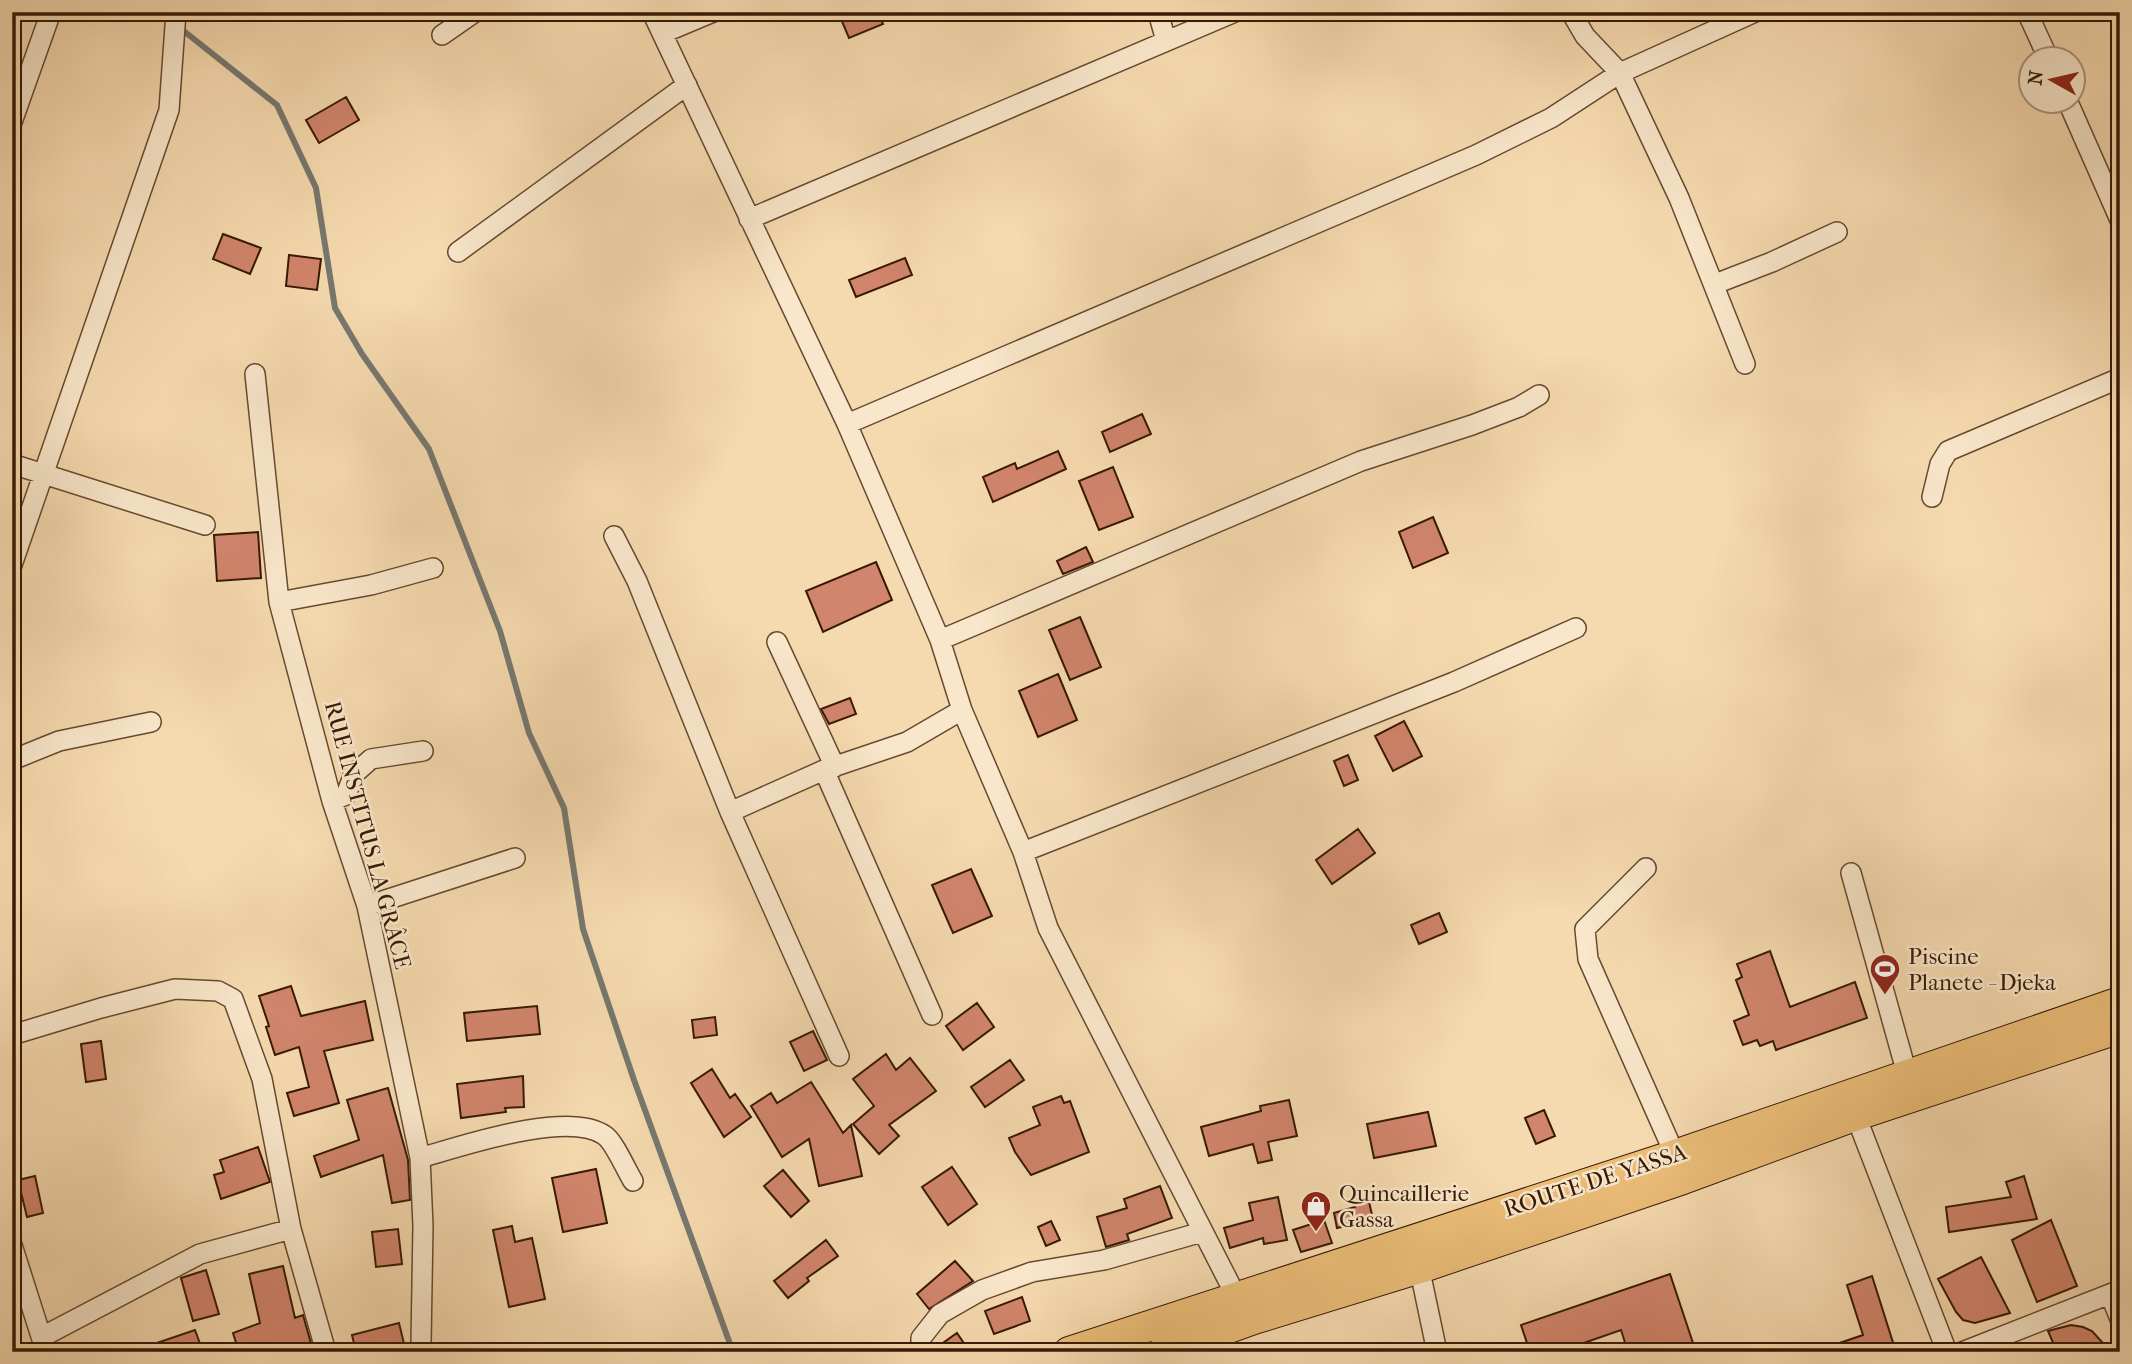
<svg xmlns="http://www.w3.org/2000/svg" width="2132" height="1364" viewBox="0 0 2132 1364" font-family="'IM FELL French Canon',serif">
<rect width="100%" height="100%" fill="#f6daaf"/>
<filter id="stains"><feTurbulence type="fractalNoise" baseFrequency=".00286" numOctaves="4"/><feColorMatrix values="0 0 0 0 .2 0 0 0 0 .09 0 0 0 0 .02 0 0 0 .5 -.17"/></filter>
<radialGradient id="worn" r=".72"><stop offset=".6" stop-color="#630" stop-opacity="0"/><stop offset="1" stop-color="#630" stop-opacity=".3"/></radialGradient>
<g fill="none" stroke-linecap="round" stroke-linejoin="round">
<path stroke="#777870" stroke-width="6" d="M159,12l12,9
M180,28l97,77 39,83 19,120 27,46 67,95 71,182 29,102 35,75 19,121 51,151 99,272"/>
</g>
<path fill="#d1856c" stroke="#371905" stroke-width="2" d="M838,12h40l5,12 -34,14z
M346,97l13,23 -40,23 -13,-23z
M223,234l38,14 -11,26 -37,-15z
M289,255l32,4 -4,31 -31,-4z
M905,258l7,17 -56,22 -7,-17z
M1142,414l9,20 -41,18 -8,-20z
M1058,451l8,18 -73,33 -10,-25 32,-14 2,6z
M1113,467l20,50 -34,13 -20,-49z
M1433,517l15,36 -35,15 -14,-36z
M258,532l3,46 -44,3 -3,-46z
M1086,547l7,15 -30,12 -6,-13z
M876,562l16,38 -69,32 -17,-41z
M1080,617l21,50 -31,13 -21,-50z
M1058,674l19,46 -39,17 -19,-46z
M850,698l6,16 -27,10 -8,-15z
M1404,721l18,35 -29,15 -18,-35z
M1348,755l10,25 -14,6 -10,-25z
M1358,829l17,24 -43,31 -16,-24z
M971,869l21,47 -39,17 -21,-48z
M1439,913l8,19 -28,12 -8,-19z
M1770,951l20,56 65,-25 12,36 -91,32 -3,-9 -13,5 -3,-6 -14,5 -9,-24 15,-6 -13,-35 6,-3 -5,-13z
M291,986l10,30 64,-15 8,39 -49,11 15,52 -45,13 -7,-23 22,-6 -10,-40 -24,8 -9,-28 3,-1 -10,-30z
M977,1003l17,24 -31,23 -17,-24z
M537,1006l3,28 -73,7 -3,-28z
M715,1017l2,18 -23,3 -2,-18z
M813,1031l14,29 -23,11 -14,-29z
M101,1041l5,38 -20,3 -5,-38z
M886,1054l10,16 14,-12 26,33 -47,34 10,11 -20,18 -26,-30 21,-18 -21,-27z
M1010,1060l14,20 -39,27 -14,-20z
M712,1069l18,29 5,-4 16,23 -27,20 -33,-54z
M523,1076l1,31 -19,1 1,4 -45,6 -4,-34z
M811,1082l32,51 8,-8 11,51 -43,10 -10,-47 -27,18 -31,-51 20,-13 6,10z
M388,1088l20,72 2,40 -18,3 -9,-48 -62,22 -7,-21 45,-16 -12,-40z
M1061,1096l3,7 6,-2 19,51 -58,23 -16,-23 -6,-14 31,-13 -7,-18z
M1289,1100l8,36 -29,6 4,18 -14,3 -5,-19 -44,12 -8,-29 60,-16 -1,-5z
M1544,1110l11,26 -19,8 -11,-26z
M1428,1112l8,34 -62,12 -7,-34z
M258,1147l12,35 -49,17 -7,-24 10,-3 -4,-12z
M952,1167l25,37 -29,21 -26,-38z
M596,1169l11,54 -44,9 -11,-54z
M783,1170l26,31 -18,16 -27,-31z
M35,1176l8,37 -16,4 -9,-37z
M2024,1176l13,43 -88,13 -3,-25 65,-10 -5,-15z
M1160,1186l12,32 -45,16 2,6 -23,7 -9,-30 30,-9 -3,-9z
M1278,1197l9,43 -23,4 -1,-6 -33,10 -6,-20 29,-8 -4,-17z
M1368,1197l6,27 -14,3 -1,-4 -22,5 -3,-15 21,-6 -1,-7z
M1324,1220l8,23 -31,9 -8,-22z
M2051,1220l26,66 -40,16 -25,-62z
M1051,1221l9,19 -14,6 -8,-19z
M512,1226l3,16 17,-4 13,61 -36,8 -16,-77z
M398,1229l4,35 -26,3 -4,-35z
M826,1240l12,16 -31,22 2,3 -21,17 -14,-17z
M1981,1257l29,56 -35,10 -12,-3 -7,-8 -18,-33z
M955,1261l18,20 -44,28 -12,-15z
M283,1266l12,52 8,-3 9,32 -14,5h-59l-6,-19 27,-10 -11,-49z
M206,1270l13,44 -26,7 -12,-43z
M1670,1274l26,78h-68l-7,-22 -63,22h-28l-9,-27z
M1872,1276l24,76h-73l-1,-3 41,-14 -16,-50z
M1022,1297l8,24 -36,13 -9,-23z
M399,1323l7,29h-50l-4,-17z
M2071,1325l12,2 9,4 19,21h-54l-9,-21z
M195,1330l8,22h-64v-3z
M957,1333l13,19h-37v-2z"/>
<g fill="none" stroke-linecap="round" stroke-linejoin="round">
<g stroke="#674930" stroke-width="22">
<path id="street" d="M652,12l195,412 93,216 22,70 61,142 25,76 188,368
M1158,12l8,29
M1571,12l14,24 35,37 59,125 66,166
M2027,12l22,48
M663,33l50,-21
M442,35l33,-23
M2068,102l52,118
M12,122l39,-110
M749,219l486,-207
M458,252l229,-167
M1715,284l57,-22 65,-30
M255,374l24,228 53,199 35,105 53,252 3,68 -2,117 2,9
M847,424l629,-269 75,-37 69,-45 135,-61
M12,464l193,61
M1932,497l8,-33 8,-13 172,-73
M614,536l23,45 93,231 109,244
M12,565l157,-455 7,-98
M279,602l92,-17 62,-17
M940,640l421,-179 111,-36 47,-18 20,-12
M777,642l58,125
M12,760l47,-19 92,-19
M824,770l108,245
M332,801l14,-6 8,-21 17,-15 52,-8
M730,812l94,-42 83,-28 55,-32
M1023,852l431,-170 122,-54
M1646,868l-61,61 3,30 87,196
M1851,873l56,201
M367,906l148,-48
M12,1035l89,-27 74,-19 43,2 15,8 29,80 29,150 35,123
M1852,1106l95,246
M420,1158c42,-12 147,-48 184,-23 10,6 22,35 29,46
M12,1245l34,107
M1417,1257l20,95
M2110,1294l10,25
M42,1337l158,-83 91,-25
M921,1352v-14l19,-24 42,-24 50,-18 72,-12 98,-28
M1962,1352l158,-62"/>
</g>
<g stroke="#371905" stroke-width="32">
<path id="primary" d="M1069,1352l606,-197 445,-153
M1162,1352l92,-33 166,-51 263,-89 174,-64 263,-87"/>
</g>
<use href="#street" stroke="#f9e7cb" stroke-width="19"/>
<use href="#primary" stroke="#ebbd78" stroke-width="30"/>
</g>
<defs>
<g id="stadium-pin" transform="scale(1.575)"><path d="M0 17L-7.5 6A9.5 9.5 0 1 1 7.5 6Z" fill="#8f2418" stroke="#f9e7cb"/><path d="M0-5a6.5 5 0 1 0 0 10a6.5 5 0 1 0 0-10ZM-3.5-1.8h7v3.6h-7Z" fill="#fff"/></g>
<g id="shop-pin" transform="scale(1.575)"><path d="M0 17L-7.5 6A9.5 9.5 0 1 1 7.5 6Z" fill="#8f2418" stroke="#f9e7cb"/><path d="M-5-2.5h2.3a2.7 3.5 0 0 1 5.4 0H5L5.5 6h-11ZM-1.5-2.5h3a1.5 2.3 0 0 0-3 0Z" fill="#fff"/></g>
</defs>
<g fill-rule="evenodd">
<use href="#stadium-pin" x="1885" y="969"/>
<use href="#shop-pin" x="1316" y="1206"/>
</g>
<g text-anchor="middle" stroke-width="5" stroke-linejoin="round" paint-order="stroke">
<g font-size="23" fill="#371905" stroke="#f9e7cb">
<text transform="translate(368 835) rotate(75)" y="8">RUE INSTITUS LA GRÂCE</text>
<text transform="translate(1595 1180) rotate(-18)" y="8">ROUTE DE YASSA</text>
</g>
<g font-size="23" fill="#371905" stroke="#f9e7cb" text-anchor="start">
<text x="1908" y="964">Piscine<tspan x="1908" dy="26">Planete - Djeka</tspan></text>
<text x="1339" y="1201">Quincaillerie<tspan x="1339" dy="26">Gassa</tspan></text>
</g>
</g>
<rect width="2132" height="1364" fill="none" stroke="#f6daaf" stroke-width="42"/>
<rect x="14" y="14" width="2104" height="1336" fill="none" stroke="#371905" stroke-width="3.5"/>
<rect x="21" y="21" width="2090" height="1322" fill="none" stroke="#371905" stroke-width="2"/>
<g transform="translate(2052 80) rotate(278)"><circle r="33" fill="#f9e7cb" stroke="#ab957c" stroke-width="2"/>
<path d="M0-5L12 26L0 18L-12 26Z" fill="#8f2418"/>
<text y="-10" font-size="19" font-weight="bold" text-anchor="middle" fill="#371905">N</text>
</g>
<rect width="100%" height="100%" filter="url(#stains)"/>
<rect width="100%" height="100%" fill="url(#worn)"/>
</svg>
